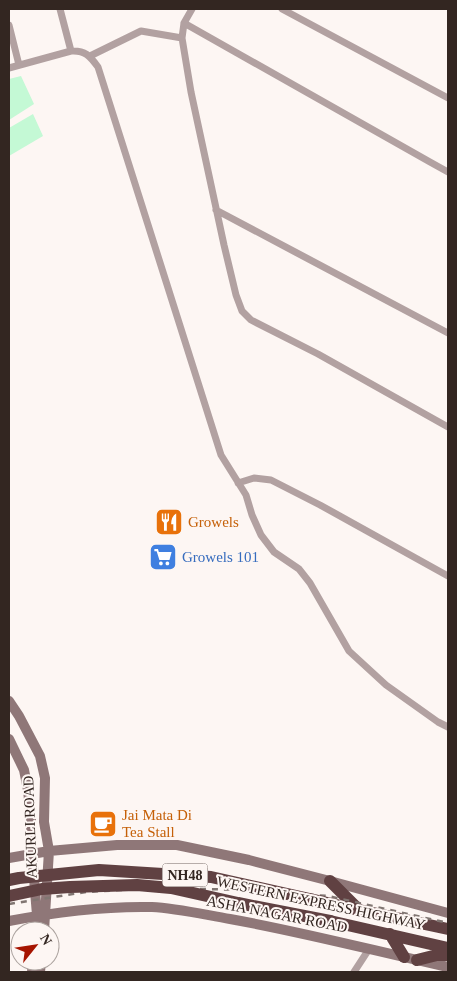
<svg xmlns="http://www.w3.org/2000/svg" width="457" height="981" viewBox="0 0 457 981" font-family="Georgia,serif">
<rect width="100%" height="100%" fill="#fdf6f3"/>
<path fill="#c4f9d5" d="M21,76l13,28 -25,16v-41z
M33,114l10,22 -34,20v-28z"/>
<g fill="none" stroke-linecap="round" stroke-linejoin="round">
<path stroke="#b2a1a1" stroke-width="7" d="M60,9l11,42
M192,9l-8,14 -2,15 9,54 33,153 12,50 6,16 9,9 67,34 130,73
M282,9l166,89
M184,23l246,139 18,10
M9,25l10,40
M90,56l51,-25 41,7
M9,68l62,-17c14,-1 19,5 27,16l123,388 25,40 6,20 9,20 13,17 25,17 11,14 39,68 37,34 52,37 10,5
M216,210l232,123
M238,483l16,-5 17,2 49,25 128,71
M354,972l15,-23"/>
<path stroke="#8f7778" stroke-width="10" d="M9,701l10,15 21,40 5,22 -1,44 5,29 -5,80
M9,739l15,31 4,20 3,30 1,34 5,61 -2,16
M9,858l40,-7 68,-6h60l72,15 81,21 118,32
M9,921c46,-9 95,-15 143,-14 24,1 54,8 78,12 73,13 145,32 218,48
M32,972l1,-11
M40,972l1,-11"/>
<path stroke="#604142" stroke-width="12" d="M330,881l29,29 89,19
M330,921l118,27
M390,934l14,23
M417,960l20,-5h11"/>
<path stroke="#817672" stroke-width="2.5" stroke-dasharray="6 6" stroke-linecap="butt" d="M9,904l77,-12 73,-4 89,2 80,6 120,27"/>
<path stroke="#604142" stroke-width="12" d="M9,880l10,-2 80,-8 112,7 148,33
M9,896l33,-7 28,-2 67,-2 34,3 67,15 92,18"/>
</g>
<defs>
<g id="restaurant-square" transform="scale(1.4375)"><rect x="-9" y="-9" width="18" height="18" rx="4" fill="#e8710a" stroke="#fdf6f3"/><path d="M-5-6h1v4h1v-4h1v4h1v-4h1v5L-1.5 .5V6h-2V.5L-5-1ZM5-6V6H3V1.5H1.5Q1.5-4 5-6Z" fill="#fff"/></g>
<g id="supermarket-square" transform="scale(1.4375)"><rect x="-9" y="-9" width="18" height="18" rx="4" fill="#3f7fe0" stroke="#fdf6f3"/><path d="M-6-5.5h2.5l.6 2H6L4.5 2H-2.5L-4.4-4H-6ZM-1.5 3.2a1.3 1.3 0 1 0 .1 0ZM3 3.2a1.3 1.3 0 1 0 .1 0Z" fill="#fff"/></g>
<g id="cafe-square" transform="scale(1.4375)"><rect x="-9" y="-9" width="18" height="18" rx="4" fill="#e8710a" stroke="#fdf6f3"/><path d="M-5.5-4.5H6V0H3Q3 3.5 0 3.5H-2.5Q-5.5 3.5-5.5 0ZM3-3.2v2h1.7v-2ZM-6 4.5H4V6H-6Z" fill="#fff"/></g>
</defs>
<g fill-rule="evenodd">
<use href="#restaurant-square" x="169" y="522"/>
<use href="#supermarket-square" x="163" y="557"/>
<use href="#cafe-square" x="103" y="824"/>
</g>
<g text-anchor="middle" stroke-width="4" stroke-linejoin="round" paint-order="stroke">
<rect fill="#fdf6f3" stroke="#706460" stroke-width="1" x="162.5" y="863.5" width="45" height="23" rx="4"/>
<g font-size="14" font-weight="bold" fill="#332621">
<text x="185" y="880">NH48</text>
</g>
<g font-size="15" fill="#c56008" stroke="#fdf6f3" text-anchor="start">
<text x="188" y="527">Growels</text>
<text x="122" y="820">Jai Mata Di<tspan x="122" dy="17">Tea Stall</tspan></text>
</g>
<g font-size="15" fill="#366cbe" stroke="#fdf6f3" text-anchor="start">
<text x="182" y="562">Growels 101</text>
</g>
<g font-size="15" fill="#332621" stroke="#fdf6f3">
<text transform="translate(30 827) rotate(-92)" y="5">AKURLI ROAD</text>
<text transform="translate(321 903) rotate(12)" y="5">WESTERN EXPRESS HIGHWAY</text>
<text transform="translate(277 914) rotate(11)" y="5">ASHA NAGAR ROAD</text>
</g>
</g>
<rect width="457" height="981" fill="none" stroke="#332621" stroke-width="20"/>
<g transform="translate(35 946) rotate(60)"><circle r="24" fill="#fdf6f3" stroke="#aca39f"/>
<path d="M0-4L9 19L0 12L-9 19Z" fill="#a61400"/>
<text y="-8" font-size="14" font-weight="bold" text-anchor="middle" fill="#332621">N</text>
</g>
</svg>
